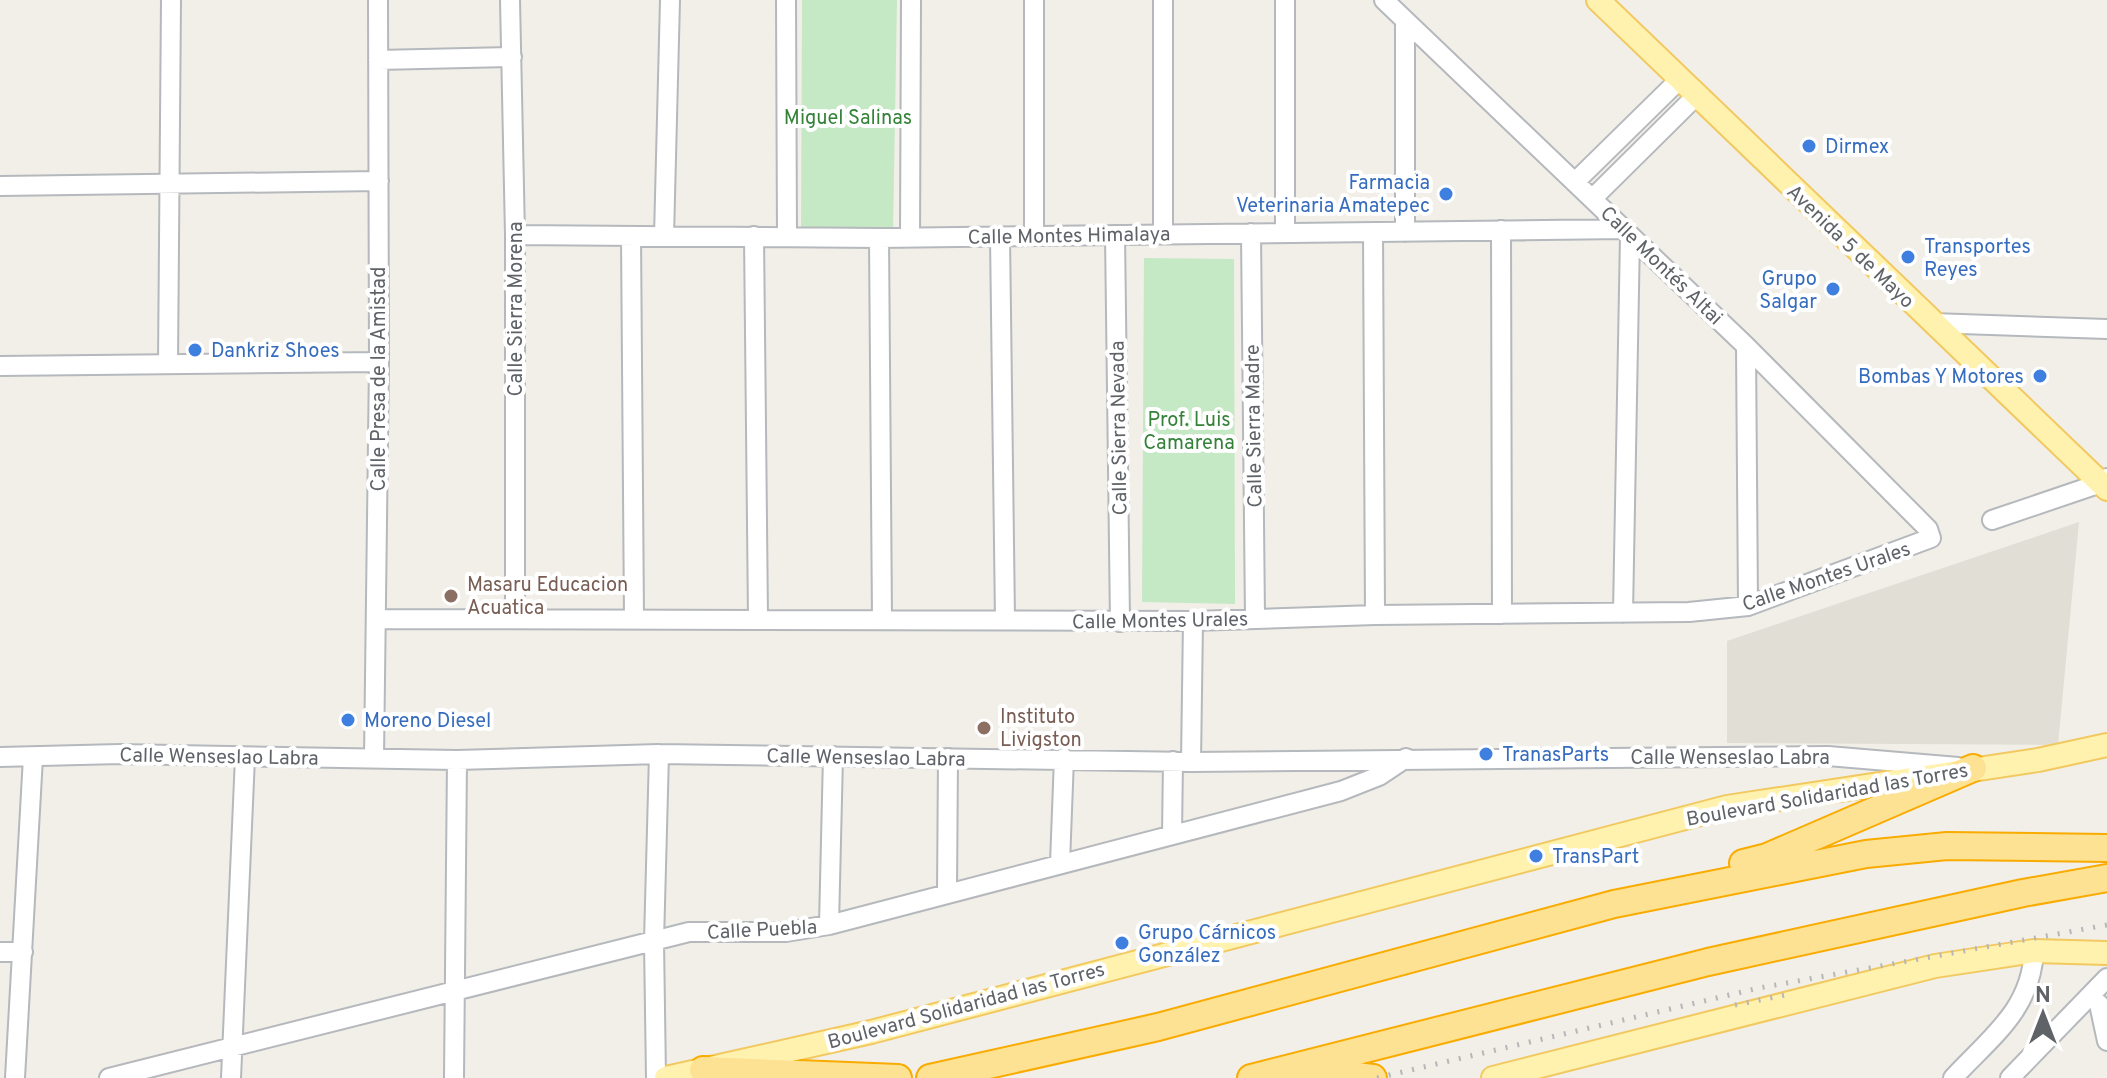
<svg xmlns="http://www.w3.org/2000/svg" width="2107" height="1078" viewBox="0 0 2107 1078" font-family="Overpass,sans-serif">
<rect width="100%" height="100%" fill="#f1efe8"/>
<path fill="#e1ded6" d="M2079,522l-21,223 -331,-2v-102z"/>
<path fill="#c5e8c5" d="M802,0h95l-4,233h-92z
M1144,258l90,1 1,345 -93,-2z"/>
<g fill="none" stroke-linecap="round" stroke-linejoin="round">
<g stroke="#b5b8bc" stroke-width="22">
<path id="minor" d="M510,0l5,235v382
M786,0l1,236
M1285,0v233
M378,60l134,-3
M1576,181l103,-101
M0,186l379,-5
M1593,198l103,-102
M1501,230l1,384
M1373,232l2,383
M1405,232v-210
M1163,233v-233
M1251,233l4,385
M515,235l364,3 744,-9
M1115,235l5,387
M631,236l3,382
M664,236l6,-236
M754,236l4,382
M1000,236l5,384
M1034,236v-236
M910,237l1,-237
M879,238l3,382
M1932,323l175,6
M1746,346l2,260
M168,364l3,-364
M0,366l379,-4
M1992,520l109,-37 6,-5
M1623,613l7,-377
M376,619l817,2 182,-6 314,-3 59,-6 183,-68 -3,-9 -182,-183 -362,-346
M0,757l120,-3 337,6 202,-6 532,8 637,-6 130,11
M374,758l5,-396 -1,-362
M1191,762l2,-141
M1172,835l1,-74
M1060,863l4,-105
M947,892l1,-134
M829,925l4,-169
M0,952h23
M2099,1004l8,37
M15,1078l18,-321
M109,1078l580,-146h97l43,-7 512,-134 38,-15 27,-18
M231,1078l14,-321
M454,1078l3,-318
M656,1078l-2,-137 5,-187
M1953,1078c38,-41 78,-68 81,-127
M2010,1078l97,-100"/>
</g>
<g stroke="#f2c960" stroke-width="26">
<path id="major" d="M1598,0l509,489
M666,1078l205,-46 856,-225 311,-47 69,-15
M1493,1078l442,-112 99,-15 73,2"/>
</g>
<g stroke="#f9ab00" stroke-width="30">
<path id="highway" d="M1743,863l24,-6 206,-89
M703,1070l195,8
M1304,1070l69,8
M930,1078l228,-51 456,-123 252,-50 81,-8 160,2
M1251,1078l457,-116 315,-69 84,-15"/>
</g>
<use href="#minor" stroke="#fff" stroke-width="18"/>
<use href="#major" stroke="#fff2af" stroke-width="22"/>
<use href="#highway" stroke="#fde293" stroke-width="26"/>
<path stroke="#b6b7b8" stroke-width="5" stroke-dasharray="2 10" stroke-linecap="butt" d="M1735,1005l55,-11
M1377,1078l382,-90 348,-63"/>
</g>
<g fill="#3f7fe0" stroke="#fff" stroke-width="3">
<circle cx="1809" cy="146" r="8"/>
<circle cx="1446" cy="194" r="8"/>
<circle cx="1908" cy="257" r="8"/>
<circle cx="1833" cy="289" r="8"/>
<circle cx="195" cy="350" r="8"/>
<circle cx="2040" cy="376" r="8"/>
<circle cx="348" cy="720" r="8"/>
<circle cx="1486" cy="754" r="8"/>
<circle cx="1536" cy="856" r="8"/>
<circle cx="1122" cy="943" r="8"/>
</g>
<g fill="#8d6e63" stroke="#fff" stroke-width="3">
<circle cx="451" cy="596" r="8"/>
<circle cx="984" cy="728" r="8"/>
</g>
<g text-anchor="middle" stroke-width="8" stroke-linejoin="round" paint-order="stroke">
<g font-size="20" fill="#348238" stroke="#fff">
<text x="848" y="124">Miguel Salinas</text>
<text x="1189" y="426">Prof. Luis<tspan x="1189" dy="23">Camarena</tspan></text>
</g>
<g font-size="20" fill="#366cbe" stroke="#fff" text-anchor="start">
<text x="1825" y="153">Dirmex</text>
<text x="1430" y="189" text-anchor="end">Farmacia<tspan x="1430" dy="23">Veterinaria Amatepec</tspan></text>
<text x="1924" y="253">Transportes<tspan x="1924" dy="23">Reyes</tspan></text>
<text x="1817" y="285" text-anchor="end">Grupo<tspan x="1817" dy="23">Salgar</tspan></text>
<text x="211" y="357">Dankriz Shoes</text>
<text x="2024" y="383" text-anchor="end">Bombas Y Motores</text>
<text x="364" y="727">Moreno Diesel</text>
<text x="1502" y="761">TranasParts</text>
<text x="1552" y="863">TransPart</text>
<text x="1138" y="939">Grupo Cárnicos<tspan x="1138" dy="23">González</tspan></text>
</g>
<g font-size="20" fill="#5f6368" stroke="#fff">
<text transform="translate(1069 235) rotate(-1)" y="7">Calle Montes Himalaya</text>
<text transform="translate(1851 246) rotate(44)" y="7">Avenida 5 de Mayo</text>
<text transform="translate(1662 265) rotate(44)" y="7">Calle Montés Altai</text>
<text transform="translate(515 309) rotate(-90)" y="7">Calle Sierra Morena</text>
<text transform="translate(378 379) rotate(-90)" y="7">Calle Presa de la Amistad</text>
<text transform="translate(1253 426) rotate(-91)" y="7">Calle Sierra Madre</text>
<text transform="translate(1118 428) rotate(-91)" y="7">Calle Sierra Nevada</text>
<text transform="translate(1826 576) rotate(-19)" y="7">Calle Montes Urales</text>
<text transform="translate(1160 620) rotate(-1)" y="7">Calle Montes Urales</text>
<text transform="translate(219 756) rotate(1)" y="7">Calle Wenseslao Labra</text>
<text transform="translate(866 757) rotate(1)" y="7">Calle Wenseslao Labra</text>
<text x="1730" y="764">Calle Wenseslao Labra</text>
<text transform="translate(1827 794) rotate(-10)" y="7">Boulevard Solidaridad las Torres</text>
<text transform="translate(762 929) rotate(-3)" y="7">Calle Puebla</text>
<text transform="translate(966 1005) rotate(-15)" y="7">Boulevard Solidaridad las Torres</text>
</g>
<g font-size="20" fill="#785e54" stroke="#fff" text-anchor="start">
<text x="467" y="591">Masaru Educacion<tspan x="467" dy="23">Acuatica</tspan></text>
<text x="1000" y="723">Instituto<tspan x="1000" dy="23">Livigston</tspan></text>
</g>
</g>
<g transform="translate(2043 1014)" stroke="#ffffff" stroke-width="6" paint-order="stroke">
<path d="M0-6L14 30L0 20L-14 30Z" fill="#5f6368"/>
<text y="-12" font-size="22" font-weight="bold" text-anchor="middle" fill="#5f6368">N</text>
</g>
</svg>
